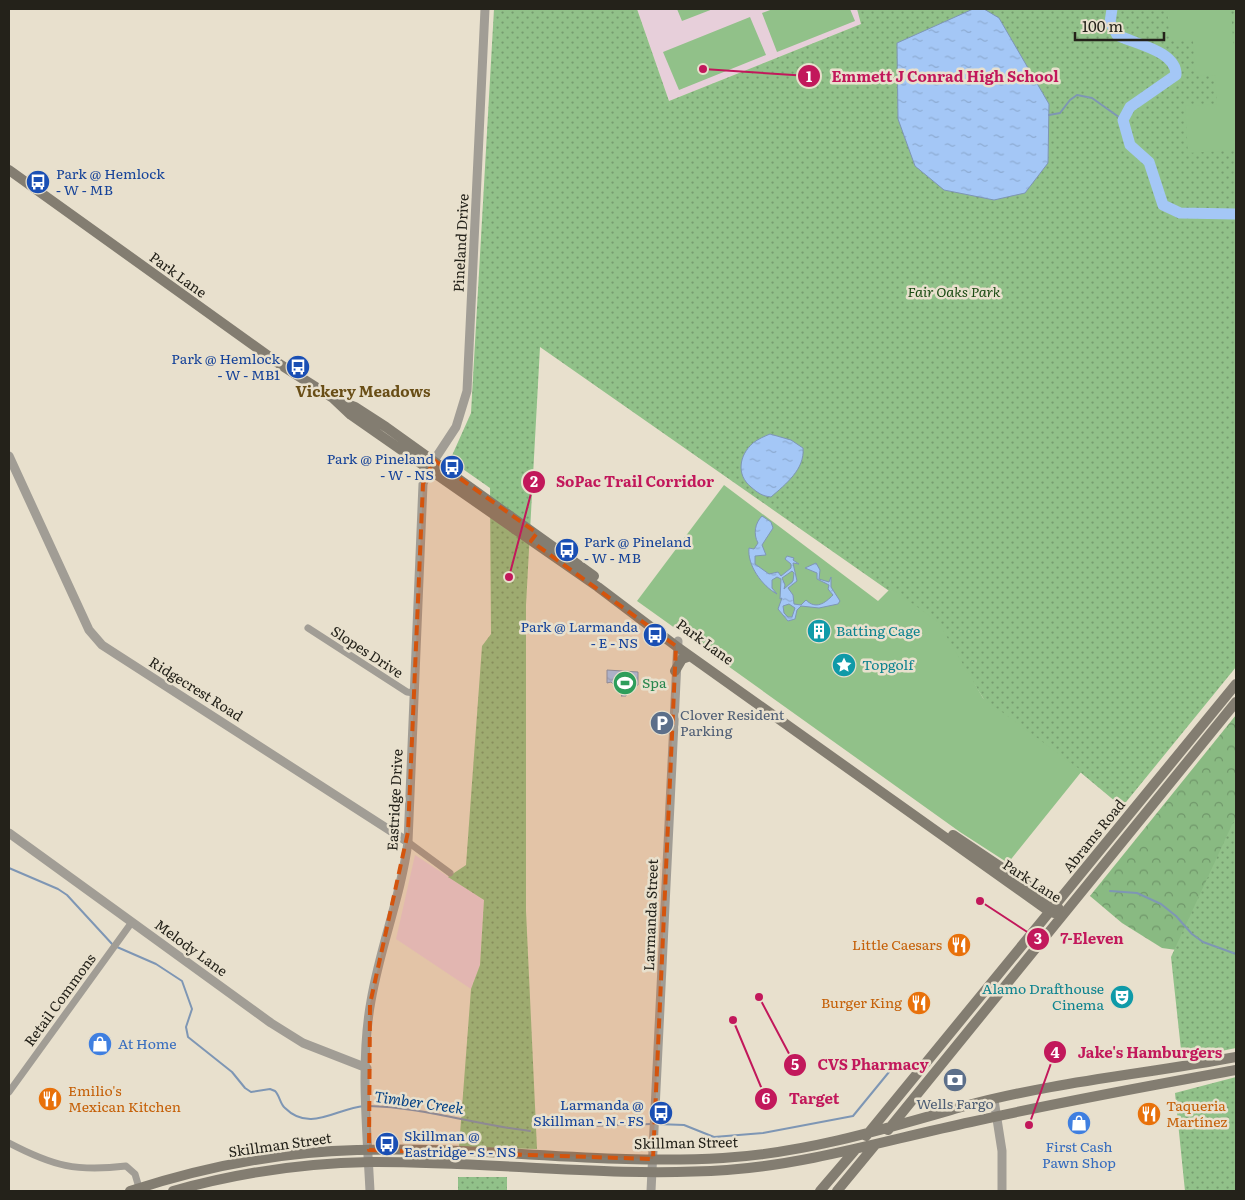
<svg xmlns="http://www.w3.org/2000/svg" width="1245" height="1200" viewBox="0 0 1245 1200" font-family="Literata,serif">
<defs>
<pattern id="forest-crowns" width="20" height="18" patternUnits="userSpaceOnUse" patternTransform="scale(1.25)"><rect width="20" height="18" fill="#89ba82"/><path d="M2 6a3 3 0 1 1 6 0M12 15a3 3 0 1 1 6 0" fill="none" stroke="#70976a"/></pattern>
<pattern id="park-dots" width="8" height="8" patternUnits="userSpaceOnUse" patternTransform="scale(1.25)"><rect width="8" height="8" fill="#91c189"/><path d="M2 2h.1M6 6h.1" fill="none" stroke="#769c6f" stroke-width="1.8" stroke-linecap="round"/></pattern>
<pattern id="water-ripples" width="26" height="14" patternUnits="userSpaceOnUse" patternTransform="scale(1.25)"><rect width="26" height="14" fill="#a4c7f6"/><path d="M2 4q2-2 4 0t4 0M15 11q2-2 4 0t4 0" fill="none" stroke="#8dabd2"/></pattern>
</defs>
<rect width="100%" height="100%" fill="#e8e0cd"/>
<path fill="#e7cfda" d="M637,9h220l4,15 -192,77z
M415,855l69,45 -4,65 -9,24 -75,-50z"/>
<path fill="url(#forest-crowns)" d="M1236,715v168l-52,68 -22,-3 -40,-25 -32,-27z"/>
<path fill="url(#park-dots)" d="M494,9h143l32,92 192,-77 -4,-15h379v658l-114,140 -42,-35 -93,-68 -52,-81 -395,-276 -14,258v306l11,238 -78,-2 12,-158 9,-24 4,-65 -36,-23 18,-12 16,-219 9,-12 -1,-146 -40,-28 21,-47z
M1236,816v232l-54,11 -11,-102z
M1236,1077v114h-51l-10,-98z
M458,1177h49v14h-49z"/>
<path fill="#91c189" d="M677,9h36l-31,12z
M773,9h77l5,12 -78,31 -15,-39z
M1167,9h64l3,43h2v98l-48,3 -3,-47 32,-2 -2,-29 -20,1 -2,-36 -23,1z
M750,17l16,38 -87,35 -16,-38z
M724,485l154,116 13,-13 47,34 45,76 99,73 -74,92 -48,-31 -323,-231z"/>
<path fill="url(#water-ripples)" stroke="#7e96b4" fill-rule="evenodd" d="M973,9h11l15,9 50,86 -1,59 -23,30 -31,7 -50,-10 -29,-24 -17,-47 -1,-76z
M770,434l21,6 12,8c2,21 -17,36 -32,49 -9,-1 -13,-4 -20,-10 -15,-12 -12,-32 2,-44 5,-4 12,-7 17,-9z
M762,516l9,6 2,6 -11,17 4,10 -11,1v8l14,10 9,-2 3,4 10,-8v-4l-6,-5 2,-3 7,2 -1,2 6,4 -6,-1 4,18 -9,7 5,7 1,9 7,1 5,-5c10,10 19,3 27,-5l-5,-6 1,-4 -12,-6v-6l-12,-5 11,-5 4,7 -1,9 10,3 2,-5v10l9,14 -2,3 -19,4 -18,-2 -4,4 -2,9 -7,2 -10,-12 4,-11 -2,1 1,-20 -4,-2 -5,3v8l5,6c-15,-8 -30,-29 -28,-46l5,1 4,-6c-5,-9 -3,-20 4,-27zM792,571l2,2 -1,8 -9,8 1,-4 -3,-7zM789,604l6,4 -3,9h-4l-4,-4 -1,-7z
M607,670l31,2v13l-11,3 -1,8h-5l4,-3v-7l-11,-1 -3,-3 -4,1z"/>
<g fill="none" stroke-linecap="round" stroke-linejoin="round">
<path stroke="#7e96b4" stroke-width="2" d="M1049,115l11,-2 10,-13 7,-5 15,3 31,22
M9,868l49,21 9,6 46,50
M1110,891l27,2 24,11 15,12 16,18 11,8 33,12
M117,947l39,17 26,17 10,28 -6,18 2,10 44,35 13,16 6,4 19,-3 5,2c5,5 5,13 10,17 25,25 52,0 79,-2
M368,1106c55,1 108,19 162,25
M560,1124l11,-2 16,4 65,-2
M657,1124l27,1 30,12 49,-4 90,-17 36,-44"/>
<path stroke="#a4c7f6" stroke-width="11" d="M1112,9l-2,13 7,13c18,9 60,16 59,40l-46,32 -7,13 7,25 19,17 14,43 17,8 56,1"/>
<path stroke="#a19d95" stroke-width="7" d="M308,628l99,64 7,1
M408,842l42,31
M9,1092l123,-170
M9,1143c44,23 67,29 117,23l9,8 5,17"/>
<path stroke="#a19d95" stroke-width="9" d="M9,456l80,174 13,15 17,11 289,186
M9,833l262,190 32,20 64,25
M994,1100l8,51v40
M370,1191c-3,-60 -10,-130 1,-190 9,-54 30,-105 37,-159l15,-358 6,-16 27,-41 11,-36 18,-382
M651,1191l27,-550"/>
<path stroke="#837d71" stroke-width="10" d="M9,170l272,195 52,33 18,17 247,172 78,59 346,246 28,20 12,3
M341,402l14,5 31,20 208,149
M675,671l7,-12 8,-3
M953,835l103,69 6,11
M888,1130l348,-428
M866,1136l370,-452
M130,1191c73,-24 150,-39 227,-41 122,-4 244,15 366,8 83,-5 162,-29 242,-52 88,-24 181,-32 271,-49
M173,1191c64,-18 131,-28 197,-29 119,-1 238,16 357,8 83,-6 163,-31 244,-48 88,-20 177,-36 265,-52
M820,1191l36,-42
M837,1191l38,-46"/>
</g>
<path fill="#d4540d" fill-opacity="0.2" stroke="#d4540d" stroke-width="4" stroke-dasharray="10 6" stroke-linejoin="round" d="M434,460l103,73 -6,8 145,105 -23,513 -284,-9 1,-146 38,-172 15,-348z"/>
<defs>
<g id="bus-disc" transform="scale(1.25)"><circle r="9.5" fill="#1a4fb4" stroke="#e8e0cd"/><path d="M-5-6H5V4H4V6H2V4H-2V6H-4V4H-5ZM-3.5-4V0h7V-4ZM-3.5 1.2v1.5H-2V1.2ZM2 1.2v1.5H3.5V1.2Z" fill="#fff"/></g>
<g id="building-disc" transform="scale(1.25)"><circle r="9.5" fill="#0f9aa8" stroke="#e8e0cd"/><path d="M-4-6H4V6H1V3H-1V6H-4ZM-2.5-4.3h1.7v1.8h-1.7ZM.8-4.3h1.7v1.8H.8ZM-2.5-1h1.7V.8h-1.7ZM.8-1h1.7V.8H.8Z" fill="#fff"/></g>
<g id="sight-disc" transform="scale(1.25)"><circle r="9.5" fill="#0f9aa8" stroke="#e8e0cd"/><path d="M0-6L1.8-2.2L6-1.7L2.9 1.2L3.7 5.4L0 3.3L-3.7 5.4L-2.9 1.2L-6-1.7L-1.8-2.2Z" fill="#fff"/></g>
<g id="stadium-disc" transform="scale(1.25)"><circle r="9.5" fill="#2e9e5b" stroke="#e8e0cd"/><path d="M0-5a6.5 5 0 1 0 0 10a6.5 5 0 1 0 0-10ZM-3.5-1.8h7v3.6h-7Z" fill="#fff"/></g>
<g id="parking-disc" transform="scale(1.25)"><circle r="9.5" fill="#5c6f8a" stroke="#e8e0cd"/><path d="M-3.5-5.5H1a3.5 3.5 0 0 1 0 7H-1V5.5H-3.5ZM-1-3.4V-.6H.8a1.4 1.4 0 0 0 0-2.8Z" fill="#fff"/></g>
<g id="restaurant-disc" transform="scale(1.25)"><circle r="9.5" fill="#e8710a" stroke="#e8e0cd"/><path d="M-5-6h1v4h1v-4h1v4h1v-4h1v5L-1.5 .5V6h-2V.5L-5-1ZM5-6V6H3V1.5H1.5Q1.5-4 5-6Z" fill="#fff"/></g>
<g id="theatre-disc" transform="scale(1.25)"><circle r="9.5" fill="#0f9aa8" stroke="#e8e0cd"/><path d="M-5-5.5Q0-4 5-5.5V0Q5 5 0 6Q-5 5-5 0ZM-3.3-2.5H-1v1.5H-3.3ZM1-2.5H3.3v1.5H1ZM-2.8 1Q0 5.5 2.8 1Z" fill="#fff"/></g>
<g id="shop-disc" transform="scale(1.25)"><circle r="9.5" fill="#3f7fe0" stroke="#e8e0cd"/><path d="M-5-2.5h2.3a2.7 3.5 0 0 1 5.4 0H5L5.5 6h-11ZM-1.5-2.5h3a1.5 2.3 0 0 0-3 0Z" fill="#fff"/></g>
<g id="bank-disc" transform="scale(1.25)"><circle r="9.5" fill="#5c6f8a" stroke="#e8e0cd"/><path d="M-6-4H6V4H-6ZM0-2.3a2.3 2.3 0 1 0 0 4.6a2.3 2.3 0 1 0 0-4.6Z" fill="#fff"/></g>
</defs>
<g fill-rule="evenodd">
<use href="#bus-disc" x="38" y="182"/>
<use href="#bus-disc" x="298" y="367"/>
<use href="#bus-disc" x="452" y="467"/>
<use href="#bus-disc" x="567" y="550"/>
<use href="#building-disc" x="819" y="631"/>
<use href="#bus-disc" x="655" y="635"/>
<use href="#sight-disc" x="844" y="665"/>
<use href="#stadium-disc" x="625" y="683"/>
<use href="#parking-disc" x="662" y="723"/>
<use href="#restaurant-disc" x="959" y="945"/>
<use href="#theatre-disc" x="1122" y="997"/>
<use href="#restaurant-disc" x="919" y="1003"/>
<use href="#shop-disc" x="100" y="1044"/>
<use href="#bank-disc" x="955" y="1080"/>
<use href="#restaurant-disc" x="50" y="1099"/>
<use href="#bus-disc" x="661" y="1113"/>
<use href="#restaurant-disc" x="1149" y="1114"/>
<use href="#shop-disc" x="1079" y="1123"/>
<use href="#bus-disc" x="387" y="1144"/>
</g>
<g text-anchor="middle" stroke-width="5" stroke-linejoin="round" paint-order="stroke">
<g font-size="14" fill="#164399" stroke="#e8e0cd" text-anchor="end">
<text x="56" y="179" text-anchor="start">Park @ Hemlock<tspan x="56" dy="16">- W - MB</tspan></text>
<text x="280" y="364">Park @ Hemlock<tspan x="280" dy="16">- W - MB1</tspan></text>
<text x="434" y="464">Park @ Pineland<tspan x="434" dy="16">- W - NS</tspan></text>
<text x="584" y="547" text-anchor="start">Park @ Pineland<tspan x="584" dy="16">- W - MB</tspan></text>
<text x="638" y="632">Park @ Larmanda<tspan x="638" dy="16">- E - NS</tspan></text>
<text x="644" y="1110">Larmanda @<tspan x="644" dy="16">Skillman - N - FS</tspan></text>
<text x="404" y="1141" text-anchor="start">Skillman @<tspan x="404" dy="16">Eastridge - S - NS</tspan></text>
</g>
<g font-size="14" fill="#24221a" stroke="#e8e0cd">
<text transform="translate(461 243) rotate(-87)" y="5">Pineland Drive</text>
<text transform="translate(178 275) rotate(36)" y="5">Park Lane</text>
<text transform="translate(705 642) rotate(36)" y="5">Park Lane</text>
<text transform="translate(367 652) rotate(33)" y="5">Slopes Drive</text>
<text transform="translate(196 689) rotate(32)" y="5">Ridgecrest Road</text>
<text transform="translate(395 800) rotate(-87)" y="5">Eastridge Drive</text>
<text transform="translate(1094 836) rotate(-51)" y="5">Abrams Road</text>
<text transform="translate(1032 881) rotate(33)" y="5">Park Lane</text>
<text transform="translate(651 915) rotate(-88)" y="5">Larmanda Street</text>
<text transform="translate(191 948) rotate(36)" y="5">Melody Lane</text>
<text transform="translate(60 1000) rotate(-54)" y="5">Retail Commons</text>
<text transform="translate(686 1143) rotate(-1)" y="5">Skillman Street</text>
<text transform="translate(280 1145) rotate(-8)" y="5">Skillman Street</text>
</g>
<g font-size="14" font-style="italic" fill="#194a12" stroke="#e8e0cd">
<text x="954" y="297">Fair Oaks Park</text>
</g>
<g font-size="14" fill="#0d838f" stroke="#e8e0cd" text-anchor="start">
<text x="836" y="636">Batting Cage</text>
<text x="862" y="670">Topgolf</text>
<text x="1104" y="994" text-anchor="end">Alamo Drafthouse<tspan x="1104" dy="16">Cinema</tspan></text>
</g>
<g font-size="14" fill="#27864d" stroke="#e8e0cd" text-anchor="start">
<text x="642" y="688">Spa</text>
</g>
<g font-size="14" fill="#4e5e75" stroke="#e8e0cd" text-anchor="start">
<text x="680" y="720">Clover Resident<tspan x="680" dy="16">Parking</tspan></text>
<text x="955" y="1109" text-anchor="middle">Wells Fargo</text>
</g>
<g font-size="14" fill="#c56008" stroke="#e8e0cd" text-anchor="end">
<text x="942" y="950">Little Caesars</text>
<text x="902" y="1008">Burger King</text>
<text x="68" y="1096" text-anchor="start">Emilio's<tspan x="68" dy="16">Mexican Kitchen</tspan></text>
<text x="1166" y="1111" text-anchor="start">Taqueria<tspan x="1166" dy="16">Martínez</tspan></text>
</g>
<g font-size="14" fill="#366cbe" stroke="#e8e0cd" text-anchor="start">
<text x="118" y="1049">At Home</text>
<text x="1079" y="1152" text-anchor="middle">First Cash<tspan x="1079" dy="16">Pawn Shop</tspan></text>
</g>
<g font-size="15" font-weight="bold" fill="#694e16" stroke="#e8e0cd">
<text x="363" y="397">Vickery Meadows</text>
</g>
<g font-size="15" font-style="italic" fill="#054285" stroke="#e8e0cd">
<text transform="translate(419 1103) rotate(8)" y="5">Timber Creek</text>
</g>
</g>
<path fill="none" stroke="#c2185b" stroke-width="2" d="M703 69L809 76M509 577L534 482M980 901L1038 939M1029 1125L1055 1052M759 997L795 1065M733 1020L766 1099"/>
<g fill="#c2185b" stroke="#e8e0cd" stroke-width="2">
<circle cx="703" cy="69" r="5"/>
<circle cx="509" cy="577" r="5"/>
<circle cx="980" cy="901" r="5"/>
<circle cx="1029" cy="1125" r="5"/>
<circle cx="759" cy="997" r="5"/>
<circle cx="733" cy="1020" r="5"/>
<circle cx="809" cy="76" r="12"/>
<circle cx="534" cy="482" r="12"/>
<circle cx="1038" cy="939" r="12"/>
<circle cx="1055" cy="1052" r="12"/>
<circle cx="795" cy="1065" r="12"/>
<circle cx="766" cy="1099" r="12"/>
</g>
<g font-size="15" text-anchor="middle" font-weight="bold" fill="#fff">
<text x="809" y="82">1</text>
<text x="534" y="487">2</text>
<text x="1038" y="944">3</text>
<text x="1055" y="1058">4</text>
<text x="795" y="1070">5</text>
<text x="766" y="1104">6</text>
</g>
<g font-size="15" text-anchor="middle" font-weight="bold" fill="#c2185b" stroke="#e8e0cd" stroke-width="5" stroke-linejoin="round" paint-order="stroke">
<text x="945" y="82">Emmett J Conrad High School</text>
<text x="635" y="487">SoPac Trail Corridor</text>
<text x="1092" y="944">7-Eleven</text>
<text x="1150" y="1058">Jake's Hamburgers</text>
<text x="873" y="1070">CVS Pharmacy</text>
<text x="814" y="1104">Target</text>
</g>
<rect width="1245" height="1200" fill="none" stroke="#24221a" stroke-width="20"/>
<path d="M1075 32v8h89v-8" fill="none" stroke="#24221a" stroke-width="2.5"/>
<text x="1082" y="32" font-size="15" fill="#24221a" stroke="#e8e0cd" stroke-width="4" paint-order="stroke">100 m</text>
</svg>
